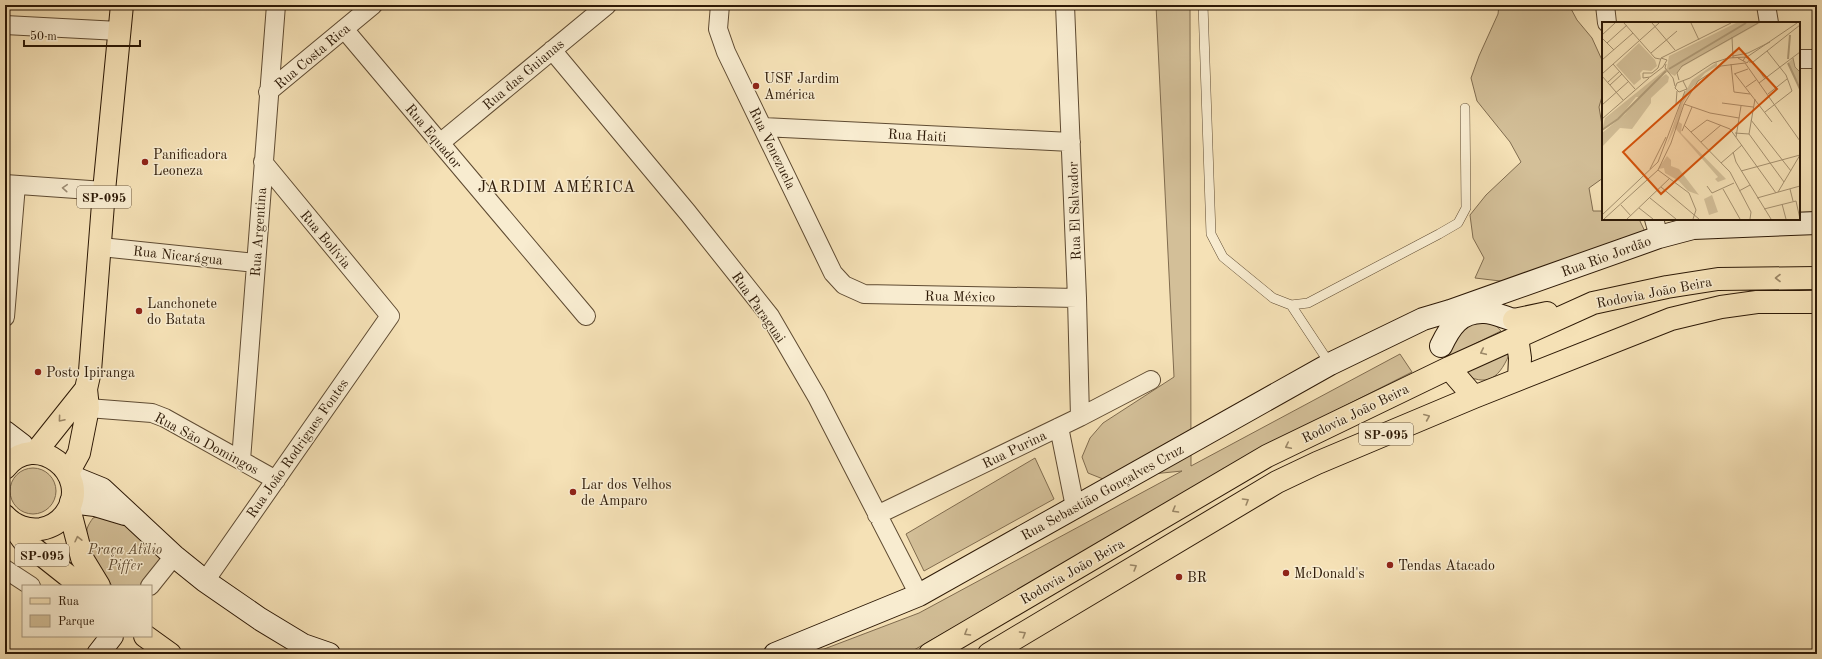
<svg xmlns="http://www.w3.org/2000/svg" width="1822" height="659" viewBox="0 0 1822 659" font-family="'Old Standard TT',serif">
<rect width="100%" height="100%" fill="#f5e1b6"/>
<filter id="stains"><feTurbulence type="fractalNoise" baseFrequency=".005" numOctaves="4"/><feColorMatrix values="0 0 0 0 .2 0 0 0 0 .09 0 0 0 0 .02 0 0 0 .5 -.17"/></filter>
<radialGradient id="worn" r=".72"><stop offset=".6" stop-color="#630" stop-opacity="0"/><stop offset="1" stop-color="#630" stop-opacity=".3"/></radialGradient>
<path fill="#d3bf98" stroke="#806c4f" d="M1156,5h34l1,461 209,-112 12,18 -113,57 -392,225h-96l108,-41 263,-142 -79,8 -15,-6 -6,-16 8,-19 13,-15 71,-46z
M1499,5h70l8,15 15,18 10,22 1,33 -4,14 4,24v47l-14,10 4,23h10v8h36l10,21 -132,43 -42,-5 9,-20 -11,-20 -3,-23 16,-20 35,-33 -11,-20 -33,-41 -6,-23 8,-22 19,-42z
M1465,320l27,1 9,10 -53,26 2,-19z
M1511,350c-11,28 -23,39 -51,22z
M1035,458l19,41 -130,72 -18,-37z
M10 491a23 23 0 1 1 46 0a23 23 0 1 1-46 0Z
M103,515l12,1 50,40 -24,30h-28c-15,-13 -29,-38 -26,-57 1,-4 4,-8 6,-11z"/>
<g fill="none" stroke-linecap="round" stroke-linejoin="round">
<g stroke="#5f4b32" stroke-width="10">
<path id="lane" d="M1203,5l8,229 12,23 50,41 18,7 17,-2 131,-69 19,-11 8,-15 -1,-100
M1291,305l39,59"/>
</g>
<g stroke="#5f4b32" stroke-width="20">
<path id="street" d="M720,5l-2,24 8,23 107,221 11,12 20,9 213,4
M1065,5l12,293 3,119
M1605,5l2,18
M1766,5l3,18
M5,25l114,6
M344,29l242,287
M552,50l136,163 82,103 47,81 102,198
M1799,59h18
M268,92l105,-87
M763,127l308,15
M440,143l167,-138
M5,184l99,7
M1654,219l5,18
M101,247l155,16
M5,317l11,-132
M88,408l64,5 13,5 111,62
M1059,427l16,80
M241,460l35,-455
M877,515l203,-98 71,-37
M5,569l26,17
M205,581l185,-265 -127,-154
M150,586l24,-30"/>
</g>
<g stroke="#2d1906" stroke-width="24">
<path id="secondary" d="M1441,346c9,-19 19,-35 43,-34 10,0 21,6 30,8
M5,432l17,13 6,8
M70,476l32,13 72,67 31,25 55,38 43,26 26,9
M71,502l24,3 30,9
M98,654l14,-18
M775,654l144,-59 411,-231 93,-45 27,-8 209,-74 34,-9 124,-5"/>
</g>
<g stroke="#2d1906" stroke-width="24">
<path id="primary" d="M1514,320l33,-7
M1517,337l3,21 -1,21
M1449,368l25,29
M35,453l51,-64
M5,468c30,-39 88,6 61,45 -6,9 -14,14 -25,16 -13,2 -27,-3 -36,-13
M68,473l11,-20 9,-45 -2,-19 4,-18 14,-180 18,-186
M69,508l13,50 17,28
M10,522l13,18 58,46
M145,636l25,18
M930,654l337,-198 182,-88 144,-65 74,-16 51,-8 99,-1
M989,654l288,-172 40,-19 157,-66 197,-78 50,-12 36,-5h60"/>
</g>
<use href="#lane" stroke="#f8ecd0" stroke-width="9"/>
<use href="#street" stroke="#f8ecd0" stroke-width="18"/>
<use href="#secondary" stroke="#f8ecd0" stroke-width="22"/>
<use href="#primary" stroke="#f5e1b6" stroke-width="22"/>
</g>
<defs><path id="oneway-chevron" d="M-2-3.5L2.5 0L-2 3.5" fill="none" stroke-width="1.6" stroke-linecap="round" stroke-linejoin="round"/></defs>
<use stroke="#9d8d75" href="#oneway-chevron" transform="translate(65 188) rotate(-176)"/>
<g stroke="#9b8767">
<use href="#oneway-chevron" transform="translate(1778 278) rotate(180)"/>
<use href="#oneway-chevron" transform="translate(1483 352) rotate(155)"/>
<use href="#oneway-chevron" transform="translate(1427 417) rotate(-23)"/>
<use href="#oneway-chevron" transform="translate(61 419) rotate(130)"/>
<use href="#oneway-chevron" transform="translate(1288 446) rotate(154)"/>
<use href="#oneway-chevron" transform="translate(1246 501) rotate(-31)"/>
<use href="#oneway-chevron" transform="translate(1175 510) rotate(150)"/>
<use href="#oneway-chevron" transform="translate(78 539) rotate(-103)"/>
<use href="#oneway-chevron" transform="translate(1134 567) rotate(-31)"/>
<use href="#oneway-chevron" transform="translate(967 633) rotate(149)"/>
<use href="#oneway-chevron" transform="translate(1023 634) rotate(-31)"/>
</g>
<g fill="#8f2418" stroke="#f8ecd0" stroke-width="1.5">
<circle cx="756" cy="86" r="4"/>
<circle cx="145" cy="162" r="4"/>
<circle cx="139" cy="311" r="4"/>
<circle cx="38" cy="372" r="4"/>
<circle cx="573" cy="492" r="4"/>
<circle cx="1390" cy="565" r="4"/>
<circle cx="1286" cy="573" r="4"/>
<circle cx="1179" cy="577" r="4"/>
</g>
<g text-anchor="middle" stroke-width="3" stroke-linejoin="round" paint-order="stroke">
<g fill="#f8ecd0" stroke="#6a5843" stroke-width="1">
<rect x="77" y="186" width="54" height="22" rx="3"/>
<rect x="1359" y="423" width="54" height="22" rx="3"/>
<rect x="15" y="544" width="54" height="22" rx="3"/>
</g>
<g font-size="13" font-weight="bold" fill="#2d1906">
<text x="104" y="202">SP-095</text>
<text x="1386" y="439">SP-095</text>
<text x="42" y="560">SP-095</text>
</g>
<g font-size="14" fill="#2d1906" stroke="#f8ecd0">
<text transform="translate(312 56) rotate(-40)" y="5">Rua Costa Rica</text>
<text transform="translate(523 74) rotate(-40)" y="5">Rua das Guianas</text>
<text transform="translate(917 135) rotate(3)" y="5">Rua Haiti</text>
<text transform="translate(434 136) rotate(50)" y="5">Rua Equador</text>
<text transform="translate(773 148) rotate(64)" y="5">Rua Venezuela</text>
<text transform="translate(1074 211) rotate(-92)" y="5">Rua El Salvador</text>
<text transform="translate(258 232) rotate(-86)" y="5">Rua Argentina</text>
<text transform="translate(326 239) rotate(50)" y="5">Rua Bolívia</text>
<text transform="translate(178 255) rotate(6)" y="5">Rua Nicarágua</text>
<text transform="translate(1606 256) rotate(-20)" y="5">Rua Rio Jordão</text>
<text transform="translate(1654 292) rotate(-11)" y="5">Rodovia João Beira</text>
<text transform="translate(960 296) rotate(1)" y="5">Rua México</text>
<text transform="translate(759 307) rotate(55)" y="5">Rua Paraguai</text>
<text transform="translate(1355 413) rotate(-26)" y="5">Rodovia João Beira</text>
<text transform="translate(207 443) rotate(28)" y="5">Rua São Domingos</text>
<text transform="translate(297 448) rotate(-55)" y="5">Rua João Rodrigues Fontes</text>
<text transform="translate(1014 449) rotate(-26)" y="5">Rua Purina</text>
<text transform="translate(1102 492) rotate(-29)" y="5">Rua Sebastião Gonçalves Cruz</text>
<text transform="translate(1072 571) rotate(-30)" y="5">Rodovia João Beira</text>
</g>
<g font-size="14" fill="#2d1906" stroke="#f8ecd0" text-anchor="start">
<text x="764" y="83">USF Jardim<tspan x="764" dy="16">América</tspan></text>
<text x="153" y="159">Panificadora<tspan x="153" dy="16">Leoneza</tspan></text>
<text x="147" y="308">Lanchonete<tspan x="147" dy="16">do Batata</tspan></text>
<text x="46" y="377">Posto Ipiranga</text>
<text x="581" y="489">Lar dos Velhos<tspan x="581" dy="16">de Amparo</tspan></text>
<text x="1398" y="570">Tendas Atacado</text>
<text x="1294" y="578">McDonald's</text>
<text x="1187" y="582">BR</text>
</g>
<g font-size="14" font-style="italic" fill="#5f4b32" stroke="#f8ecd0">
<text x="125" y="554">Praça Atilio<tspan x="125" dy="16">Piffer</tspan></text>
</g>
<g font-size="16" letter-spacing="1" fill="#2d1906" stroke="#f8ecd0">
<text x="557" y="192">JARDIM AMÉRICA</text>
</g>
</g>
<g transform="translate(1602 22)">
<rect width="198" height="198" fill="#f5e1b6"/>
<path d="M134,1h24l-80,45 -5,8 -8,-4 -6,2 -6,8 11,-8 3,3 -1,5 -17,16v5l-19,26 -12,-1 -18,19v-14l23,-19 14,-17h-3l-17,21 -17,12 3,-12 62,-50 2,-12zM37,21l16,17 2,6 -6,5 -8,-1 -3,3 1,6 -7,6 -18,-20zM191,36l2,9 5,5v15l-12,-24zM115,40v4l-12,7 -13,15 -9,15 -4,19 3,2 -1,9 45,46 -8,3 -3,-3 3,-2 -43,-49 -9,19 17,-51 9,-16zM65,134l4,4v6l8,3 20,26 -11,-4 -9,-10 -14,-8 -1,-5 -6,1zM110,173l6,17 -9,3 -5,-16z" fill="#d3bf98"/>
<path fill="none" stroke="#b19d7a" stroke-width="2" d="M186,37l2,-24M186,41l12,26M67,47l77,-46M0,108l16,-11 48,-48"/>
<path fill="none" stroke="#a59170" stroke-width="1" d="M22,1l31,35 5,1M50,1l23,27M89,1l8,17M0,13l13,-12M130,15l1,21M0,16l12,12M5,21l20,-18M49,31l26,-22M131,34l15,-3 22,-11M145,35l50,-34M59,36l70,-35M59,36l6,2 -4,7 -13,10 -7,1v-5h9l6,-5zM136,36l9,5 3,-4 -5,-2 -2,4M191,36l2,9 5,5M0,38l31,-27M147,40h4l47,-37M151,40l12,17M143,41l55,78M11,42l22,25M64,42l-1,4 8,10 2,8M129,42l3,28 16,2M0,52l57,-51M132,52l14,-5M133,52l37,48M0,54l21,24M77,58l-2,-7 5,-7 76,-43M81,59l4,8 -8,3 -4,-4 2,-5 13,-5 23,-15 15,-5 19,-1M6,60l12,-11M157,61l41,-31M8,63l12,-11M144,65l10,-7M166,72l19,-15M120,81l31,4M74,82l1,-13M82,82l26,9 29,5M0,83l27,-24M163,90l27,-21 -6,-16 -19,-24M0,97l47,-41M149,98l40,51M82,103l46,47 21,40 -1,7M80,109l10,-24M89,110l16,-12 23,9 46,64M133,111l14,1M147,112l35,48M147,112l6,-35M134,115l5,-31M99,120l20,-17M131,130l3,10 35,57M119,141l21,-18M48,147l16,-32M56,148l31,23 7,17 -3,9M139,149l59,-16M105,164l5,7 22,-10M59,165l38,32M121,167l17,30M188,167l3,12M137,169l11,-6M176,170l22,-37M48,176l26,21M155,176l43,-12M180,182l4,15M19,183l10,11M37,186l14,11M162,187l32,-8 4,18M0,193l56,-53 27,-71M2,197l54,-49 13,-27 13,-39 14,-23 23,-15 24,-3M25,197l43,-41"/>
<path fill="#d5530b" fill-opacity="0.15" stroke="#d5530b" stroke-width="2" d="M137,26l38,41 -116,105 -38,-42z"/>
<rect width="198" height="198" fill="none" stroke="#2d1906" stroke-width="2"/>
</g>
<rect width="1822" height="659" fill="none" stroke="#f5e1b6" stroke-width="20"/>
<rect x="6" y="6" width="1810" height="647" fill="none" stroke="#2d1906" stroke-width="2"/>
<rect x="10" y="10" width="1802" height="639" fill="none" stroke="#2d1906"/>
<rect x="22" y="585" width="130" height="52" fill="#f8ecd0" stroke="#a7987f"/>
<rect x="30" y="598" width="20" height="6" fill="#f5e1b6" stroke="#a7987f"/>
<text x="58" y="605" font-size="12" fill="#2d1906">Rua</text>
<rect x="30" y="615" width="20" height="12" fill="#d3bf98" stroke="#a7987f"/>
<text x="58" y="625" font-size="12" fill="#2d1906">Parque</text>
<path d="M24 40v6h116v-6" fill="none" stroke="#2d1906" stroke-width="2"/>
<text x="30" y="40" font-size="12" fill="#2d1906" stroke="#f8ecd0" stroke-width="3" paint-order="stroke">50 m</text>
<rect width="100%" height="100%" filter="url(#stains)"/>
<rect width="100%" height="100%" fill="url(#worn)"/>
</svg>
